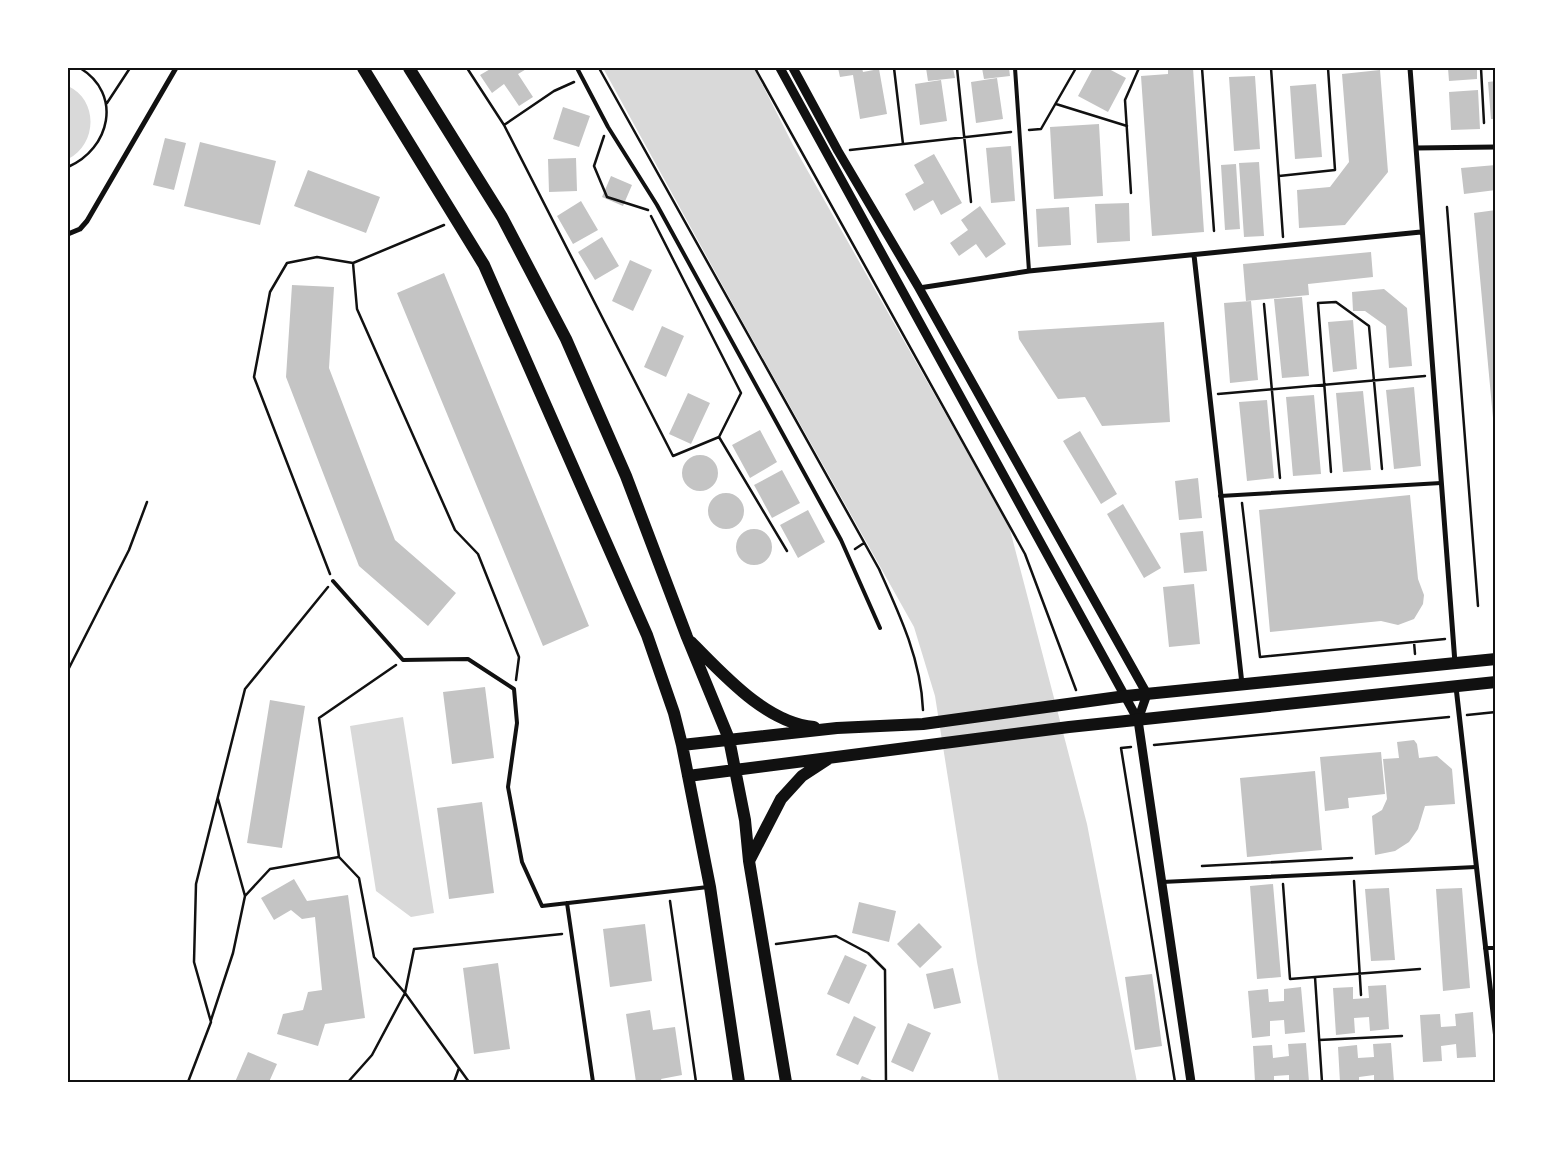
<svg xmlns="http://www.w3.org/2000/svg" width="1563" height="1150" viewBox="0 0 1563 1150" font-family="Montserrat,sans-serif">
<rect width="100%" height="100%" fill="#fff"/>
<path fill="#d9d9d9" d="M603,68h151l39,77 216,381 78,298 50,258h-138l-22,-120 -42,-266 -21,-69 -174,-310z
M68,86c31,14 29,59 0,73z
M403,717l31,196 -23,4 -35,-26 -26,-165z"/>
<path fill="#c4c4c4" d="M492,68h36l-10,6 15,23 -14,9 -15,-22 -12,9 -12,-18z
M838,68h24l1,4 16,-3 8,45 -27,5 -7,-44 -13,2z
M926,68h27l2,10 -27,3z
M982,68h27l1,8 -26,3z
M1093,68h14l19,10 -18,34 -30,-16z
M1168,68h25l11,164 -52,4 -11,-160 27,-2z
M1448,68h29v11l-28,2z
M1380,70l8,102 -43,53 -46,3 -2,-38 33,-3 19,-25 -7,-88z
M1255,76l5,73 -26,2 -5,-74z
M997,78l6,41 -27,4 -5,-41z
M941,80l6,41 -27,4 -5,-41z
M1496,81v38h-5l-3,-37z
M1316,84l6,73 -27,2 -5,-73z
M1478,90l2,39 -29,1 -2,-38z
M563,107l27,9 -11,31 -26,-8z
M1099,124l4,72 -49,3 -4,-72z
M165,138l21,5 -12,47 -21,-5z
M200,142l76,19 -16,64 -76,-19z
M1011,146l4,55 -24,2 -5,-55z
M934,154l28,49 -21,12 -8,-15 -19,11 -9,-17 19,-11 -10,-18z
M576,158l1,33 -28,1 -1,-33z
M1259,162l5,74 -20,1 -5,-74z
M1236,164l4,65 -15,1 -4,-65z
M1496,165v25l-32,4 -3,-26z
M308,170l72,27 -14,36 -72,-27z
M611,176l21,9 -9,21 -21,-9z
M581,201l17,29 -25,14 -16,-28z
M1129,203l1,38 -33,2 -2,-39z
M980,206l26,38 -20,14 -10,-14 -17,12 -9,-13 18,-13 -7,-10z
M1069,207l2,38 -33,2 -2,-38z
M1496,210v208h-3l-19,-205z
M602,237l17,29 -24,14 -17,-28z
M1371,252l2,25 -65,7 1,11 -63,6 -3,-37z
M630,260l22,10 -19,41 -21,-10z
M444,273l145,353 -46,20 -146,-353z
M292,285l42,2 -5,81 66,172 61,53 -28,33 -69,-60 -73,-189z
M1384,289l23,19 5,58 -23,2 -3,-42 -21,-15h-12l-1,-19z
M1302,297l7,79 -27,2 -8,-79z
M1251,301l7,79 -28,3 -6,-80z
M1353,320l4,49 -24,3 -5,-50z
M1164,322l6,100 -68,4 -17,-29 -27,2 -39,-60 -1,-8z
M662,326l22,10 -18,41 -22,-10z
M1414,387l7,79 -27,3 -8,-79z
M1363,391l8,79 -28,2 -7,-79z
M688,393l22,10 -19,41 -22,-10z
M1314,395l7,79 -28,2 -7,-79z
M1267,400l7,78 -27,3 -8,-79z
M760,430l17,32 -27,16 -18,-33z
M1080,431l37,63 -16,10 -38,-63z
M682 473a18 18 0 1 1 36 0a18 18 0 1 1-36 0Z
M782,470l18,33 -28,15 -18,-33z
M1198,478l4,40 -23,2 -4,-39z
M708 511a18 18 0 1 1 36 0a18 18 0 1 1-36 0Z
M1410,495l8,84 6,16 -1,9 -9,15 -16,6 -17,-4 -111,11 -11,-122z
M1123,504l38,64 -17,10 -37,-64z
M808,510l17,32 -27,16 -18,-33z
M736 547a18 18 0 1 1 36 0a18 18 0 1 1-36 0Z
M1203,531l4,40 -23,2 -4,-40z
M1194,584l6,60 -31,3 -6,-60z
M485,687l9,71 -42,6 -9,-72z
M270,700l35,6 -23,142 -35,-5z
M1414,740l3,4 2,14 18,-2 15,13 3,35 -30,2 -7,23 -9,13 -14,9 -20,4 -3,-39 10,-6 5,-11 -4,-40 16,-1 -2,-16z
M1381,752l4,42 -37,4 1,10 -24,3 -5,-54z
M1315,771l7,79 -75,7 -7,-79z
M482,802l12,91 -45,6 -12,-91z
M294,879l13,22 41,-6 17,123 -40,6 -7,22 -41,-12 6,-20 20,-4 5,-18 14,-2 -7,-73 -13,2 -11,-9 -17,10 -13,-22z
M1273,884l8,93 -24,2 -7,-93z
M1389,888l6,72 -24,1 -6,-72z
M1462,888l8,100 -27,3 -7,-102z
M859,902l37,9 -7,31 -37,-9z
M919,923l23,24 -22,21 -23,-24z
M645,924l7,57 -42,6 -7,-58z
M845,955l22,10 -18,39 -22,-10z
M498,963l12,86 -36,5 -11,-86z
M953,968l8,35 -27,6 -8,-35z
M1152,974l10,72 -27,4 -10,-73z
M1386,985l3,44 -19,2 -1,-14 -15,1 1,15 -19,2 -3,-47 20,-1v12l16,-1 -1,-12z
M1301,987l4,45 -20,2 -1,-14 -14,1v15l-18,2 -4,-47 20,-2 1,13 15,-1v-12z
M650,1010l3,20 22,-3 7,48 -21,4 1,3h-26l-10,-68z
M1473,1012l3,45 -19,1 -1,-14 -15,2 1,15 -19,1 -3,-47 20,-1 1,13 15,-1 -1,-12z
M854,1016l22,11 -18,38 -22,-10z
M908,1023l23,10 -18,39 -22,-10z
M1306,1043l3,39h-20v-7l-15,1v6h-19l-2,-36 19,-1 1,13 16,-2 -1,-12z
M1391,1043l3,39h-20v-7l-15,2v5h-19l-2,-35 19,-2 1,13 16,-1 -1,-13z
M248,1052l29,12 -8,18h-34z
M862,1076l15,6h-18z"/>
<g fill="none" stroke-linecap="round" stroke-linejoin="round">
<path stroke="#111" stroke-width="2.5" d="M467,68l37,57
M599,68l280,501c21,46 42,91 44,141
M755,68l270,486 51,136
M894,68l9,76
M957,68l14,134
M1202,68l12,163
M1271,68l12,169
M1481,68l3,55
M574,82l-20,9 -50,34 169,331 46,-19
M107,103l23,-35
M1056,104l71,22
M1029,130l12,-1 35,-61
M604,136l-10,30 13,31 41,13
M850,150l161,-18
M68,167c42,-18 55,-73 12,-99
M1279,176l56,-6 -7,-102
M1131,193l-6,-93 14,-32
M1447,207l31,399
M651,216l90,177 -22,44 68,114
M353,263l4,46 98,221 23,24 41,103 -3,23
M1264,304l16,174
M1218,394l207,-18
M1331,472l-13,-169 18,-1 33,24 13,143
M1242,503l18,154 185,-18
M855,549l9,-6
M330,574l-76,-197 16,-85 17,-29 30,-6 36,6 91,-38
M1414,642l1,12
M68,670l61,-120 18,-48
M1467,715l29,-3
M1154,745l295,-28
M1131,747l-10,1 54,334
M339,857l20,21 15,79 31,36 -33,62 -24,27
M1202,866l150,-8
M1354,881l7,114
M1283,884l7,95 25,-2 7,105
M245,896l25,-27 69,-12 -20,-139 77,-53
M670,901l26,181
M776,944l60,-8 32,17 17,17 1,112
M1315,977l105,-8
M211,1020l22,-67 12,-57 -27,-97
M1319,1040l83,-4
M188,1082l23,-60 -17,-60 2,-78 49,-195 83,-102
M454,1082l5,-14
M469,1082l-64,-89 9,-44 148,-15"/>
<path stroke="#111" stroke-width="4" d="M577,68l31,59 49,78 184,335 39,88
M1015,68l14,203
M1220,496l221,-13
M333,581l70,79 65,-1 46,30 3,34 -9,64 14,75 20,44 166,-19
M1162,882l314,-15
M567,903l26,179
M1485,948h11"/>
<path stroke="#111" stroke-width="5" d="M1410,68l45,595
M1416,148l80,-1
M68,234l12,-5 7,-8 89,-153
M1194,255l48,429
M919,288l110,-17 392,-39
M1456,687l40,352"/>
<path stroke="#111" stroke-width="9" d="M780,68l358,652 53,362
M793,68l45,83 81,137 228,406 -9,26"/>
<path stroke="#111" stroke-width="12" d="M363,68l121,197 163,370 27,78 8,32 28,142 29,195
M409,68l93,149 64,122 60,137 61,161 42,102 16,81 4,41 37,221
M691,642c32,32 75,81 123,85
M682,745l155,-17 86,-4 203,-28 370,-37
M688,776l381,-49 427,-45
M749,861l32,-62 21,-23 26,-17"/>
</g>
<rect width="1563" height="1150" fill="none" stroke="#ffffff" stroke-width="138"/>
<rect x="69" y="69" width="1425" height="1012" fill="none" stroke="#111" stroke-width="2"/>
</svg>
